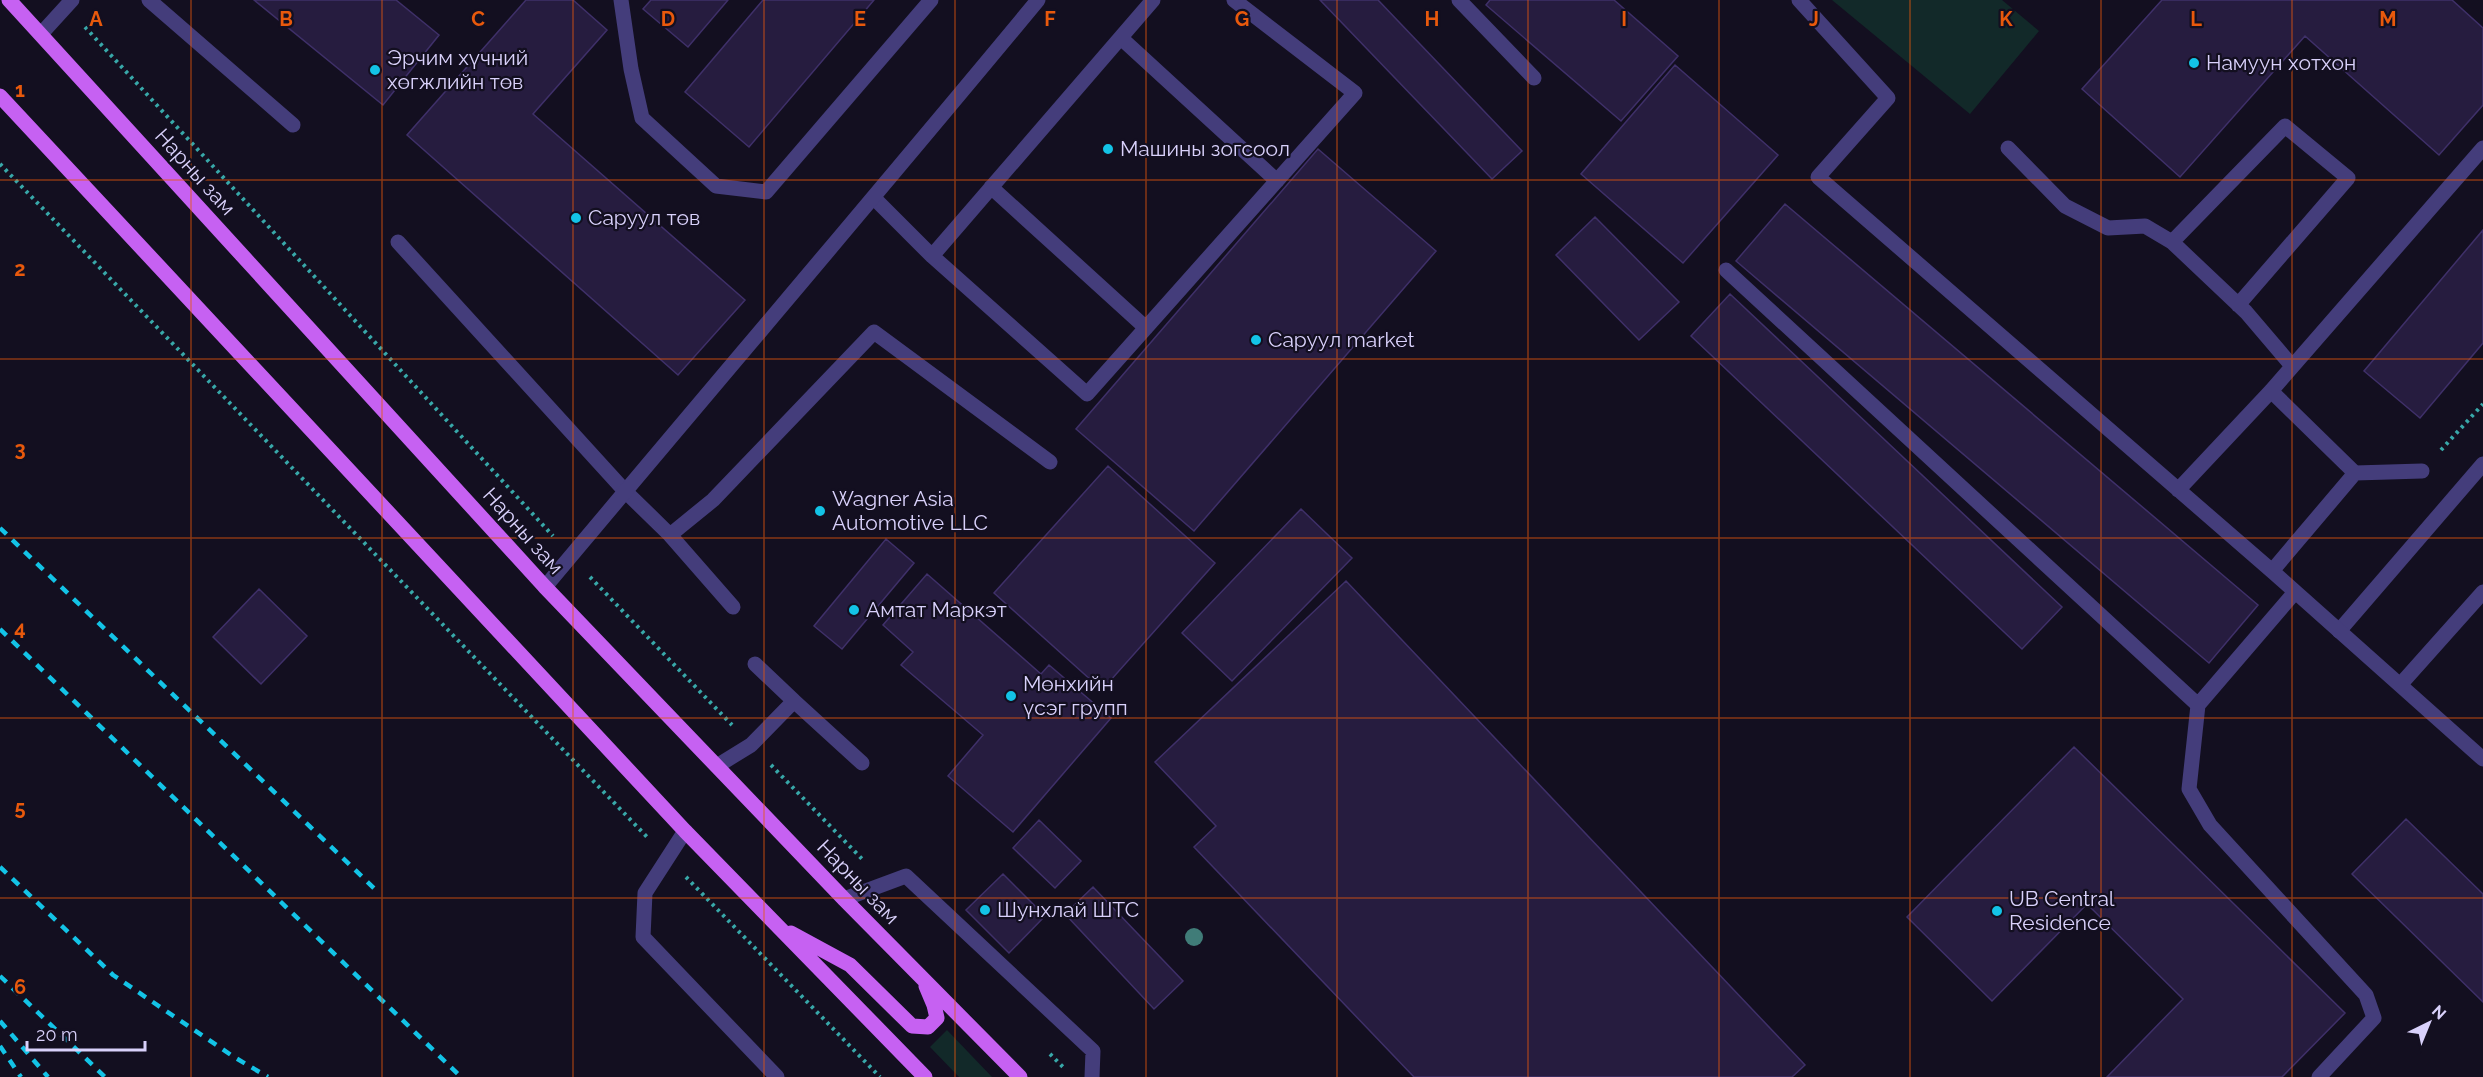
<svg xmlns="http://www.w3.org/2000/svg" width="2483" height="1077" viewBox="0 0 2483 1077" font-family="Raleway,sans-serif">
<rect width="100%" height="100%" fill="#130f20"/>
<path fill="#122929" d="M1832,0h170l37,31 -69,83z
M947,1030l45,47h-33l-29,-30z"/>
<path fill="#261c3f" stroke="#3f3069" stroke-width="1.5" d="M254,0h142l43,35 -56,70z
M526,0h47l34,30 -74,84 212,186 -67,75 -271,-240z
M651,0h77l-40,47 -45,-38z
M763,0h111l-125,147 -64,-55z
M1320,0h58l144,151 -30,28z
M1490,0h124l64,56 -57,65 -135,-116z
M2162,0h290l31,28v77l-44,50 -134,-119 -125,141 -98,-88z
M1675,65l103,90 -95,108 -102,-89z
M1318,149l118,102 -242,280 -118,-102z
M1785,204l473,401 -49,58 -473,-402z
M1595,217l84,85 -40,38 -83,-85z
M2483,230v113l-63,75 -56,-47z
M1730,294l332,313 -40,42 -331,-313z
M1108,466l107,97 -113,127 -108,-97z
M1301,509l51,49 -120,123 -50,-48z
M886,539l28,24 -72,86 -28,-23z
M927,574l114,100 8,-9 62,53 -98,114 -65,-56 35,-41 -82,-70 12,-13 -30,-27z
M1346,581l459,484 -13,12h-378l-220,-230 22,-21 -61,-64z
M259,589l48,47 -46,48 -48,-47z
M2074,747l271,266 -63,64h-175l76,-78 -96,-95 -95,97 -85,-84z
M2406,819l77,75v108l-131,-128z
M1039,820l42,41 -26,27 -42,-40z
M1003,874l42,42 -36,37 -43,-43z
M1093,887l90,94 -29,28 -89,-95z"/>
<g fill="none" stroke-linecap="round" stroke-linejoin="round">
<path stroke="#38a8a9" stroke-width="4" stroke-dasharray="3 4.5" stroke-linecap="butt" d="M85,27l468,509
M0,164l648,674
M2441,450l42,-46
M590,577l142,148
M771,765l93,96
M686,877l194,200
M1050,1054l14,14"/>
<path stroke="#443d7b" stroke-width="15" d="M149,0l144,125
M621,0l10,69 11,49 74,68 50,6 165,-192
M1121,38l156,143
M991,187l155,141
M874,198l58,58 155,138 268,-301 -121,-93
M398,242l226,248 46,45 43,-35 161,-168 176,130
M932,256l221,-256
M670,535l63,72
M2339,631l144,-167
M755,664l39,37
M717,766l34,-21 43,-44 68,62
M685,831l-40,62 -2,44 134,140
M844,899l62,-23 187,175 -1,26"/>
<path stroke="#443d7b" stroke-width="15" d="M1459,0l75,78
M1799,0l89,98 -70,79 454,394 211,188
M41,34l31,-34
M2008,148l57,58 43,22 37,-2 27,16 74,70 46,54
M2172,242l113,-116 63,52 -110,127
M1726,270l472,435 97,-113
M2271,391l84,82
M2178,490l93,-99 212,-243
M2272,571l83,-98 67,-2
M545,587c164,-196 330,-390 493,-587
M2400,685l83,-93
M2198,705l-9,84 21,36 156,170 8,23 -55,59"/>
<path stroke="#c661f2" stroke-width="15" d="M9,0l536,587 299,312 176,178
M0,96l685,735 240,246
M791,933l59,32 62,61 16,1 9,-9 -3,-13 -8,-19"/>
<path stroke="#13c3e6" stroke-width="4.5" stroke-dasharray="9 8" stroke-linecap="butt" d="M0,528l379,365
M0,629l461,448
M0,867l113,108 121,82 34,20
M0,976l105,101
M0,1021l48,56
M0,1046l21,31"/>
</g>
<circle fill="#407c78" cx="1194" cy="937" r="9"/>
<path fill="none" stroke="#e8590c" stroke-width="1.5" stroke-opacity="0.55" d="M191,0v1077M382,0v1077M573,0v1077M764,0v1077M955,0v1077M1146,0v1077M1337,0v1077M1528,0v1077M1719,0v1077M1910,0v1077M2101,0v1077M2292,0v1077M0,180h2483M0,359h2483M0,538h2483M0,718h2483M0,898h2483"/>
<g fill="#13c3e6" stroke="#130f20" stroke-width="2">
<circle cx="2194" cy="63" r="6"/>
<circle cx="375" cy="70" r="6"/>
<circle cx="1108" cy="149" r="6"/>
<circle cx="576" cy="218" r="6"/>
<circle cx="1256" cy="340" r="6"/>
<circle cx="820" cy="511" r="6"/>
<circle cx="854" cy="610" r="6"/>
<circle cx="1011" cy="696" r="6"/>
<circle cx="985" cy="910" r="6"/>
<circle cx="1997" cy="911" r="6"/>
</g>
<g text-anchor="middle" stroke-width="4.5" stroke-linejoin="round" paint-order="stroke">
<g font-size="21" fill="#d9d1fb" stroke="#130f20" text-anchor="start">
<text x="387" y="65">Эрчим хүчний<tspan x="387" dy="24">хөгжлийн төв</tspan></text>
<text x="2206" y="70">Намуун хотхон</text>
<text x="1120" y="156">Машины зогсоол</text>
<text x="588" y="225">Саруул төв</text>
<text x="1268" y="347">Саруул market</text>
<text x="832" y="506">Wagner Asia<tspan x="832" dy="24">Automotive LLC</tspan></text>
<text x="866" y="617">Амтат Маркэт</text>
<text x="1023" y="691">Мөнхийн<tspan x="1023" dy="24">үсэг групп</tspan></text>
<text x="2009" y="906">UB Central<tspan x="2009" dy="24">Residence</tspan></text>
<text x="997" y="917">Шунхлай ШТС</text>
</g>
<g font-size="21" fill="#d9d1fb" stroke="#130f20">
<text transform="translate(195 172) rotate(48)" y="7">Нарны зам</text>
<text transform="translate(523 531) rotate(48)" y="7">Нарны зам</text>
<text transform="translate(858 882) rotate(46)" y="7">Нарны зам</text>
</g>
</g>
<g font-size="20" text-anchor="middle" font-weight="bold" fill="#e8590c" stroke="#130f20" stroke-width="4.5" stroke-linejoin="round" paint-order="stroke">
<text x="96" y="26">A</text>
<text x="286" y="26">B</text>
<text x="478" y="26">C</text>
<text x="668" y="26">D</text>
<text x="860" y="26">E</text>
<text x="1050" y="26">F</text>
<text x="1242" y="26">G</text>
<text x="1432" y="26">H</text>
<text x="1624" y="26">I</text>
<text x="1814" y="26">J</text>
<text x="2006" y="26">K</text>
<text x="2196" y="26">L</text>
<text x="2388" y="26">M</text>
<text x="20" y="97">1</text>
<text x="20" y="276">2</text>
<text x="20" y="456">3</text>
<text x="20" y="635">4</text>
<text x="20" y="815">5</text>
<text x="20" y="994">6</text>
</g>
<g transform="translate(2429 1023) rotate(43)" stroke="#130f20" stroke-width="4.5" paint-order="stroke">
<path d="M0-4.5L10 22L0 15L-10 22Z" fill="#d9d1fb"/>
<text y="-9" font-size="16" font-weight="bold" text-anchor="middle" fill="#d9d1fb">N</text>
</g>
<path d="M27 1041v9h118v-9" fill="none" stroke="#d9d1fb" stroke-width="3"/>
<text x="36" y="1041" font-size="18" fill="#d9d1fb" stroke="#130f20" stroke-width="4.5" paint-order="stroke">20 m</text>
</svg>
